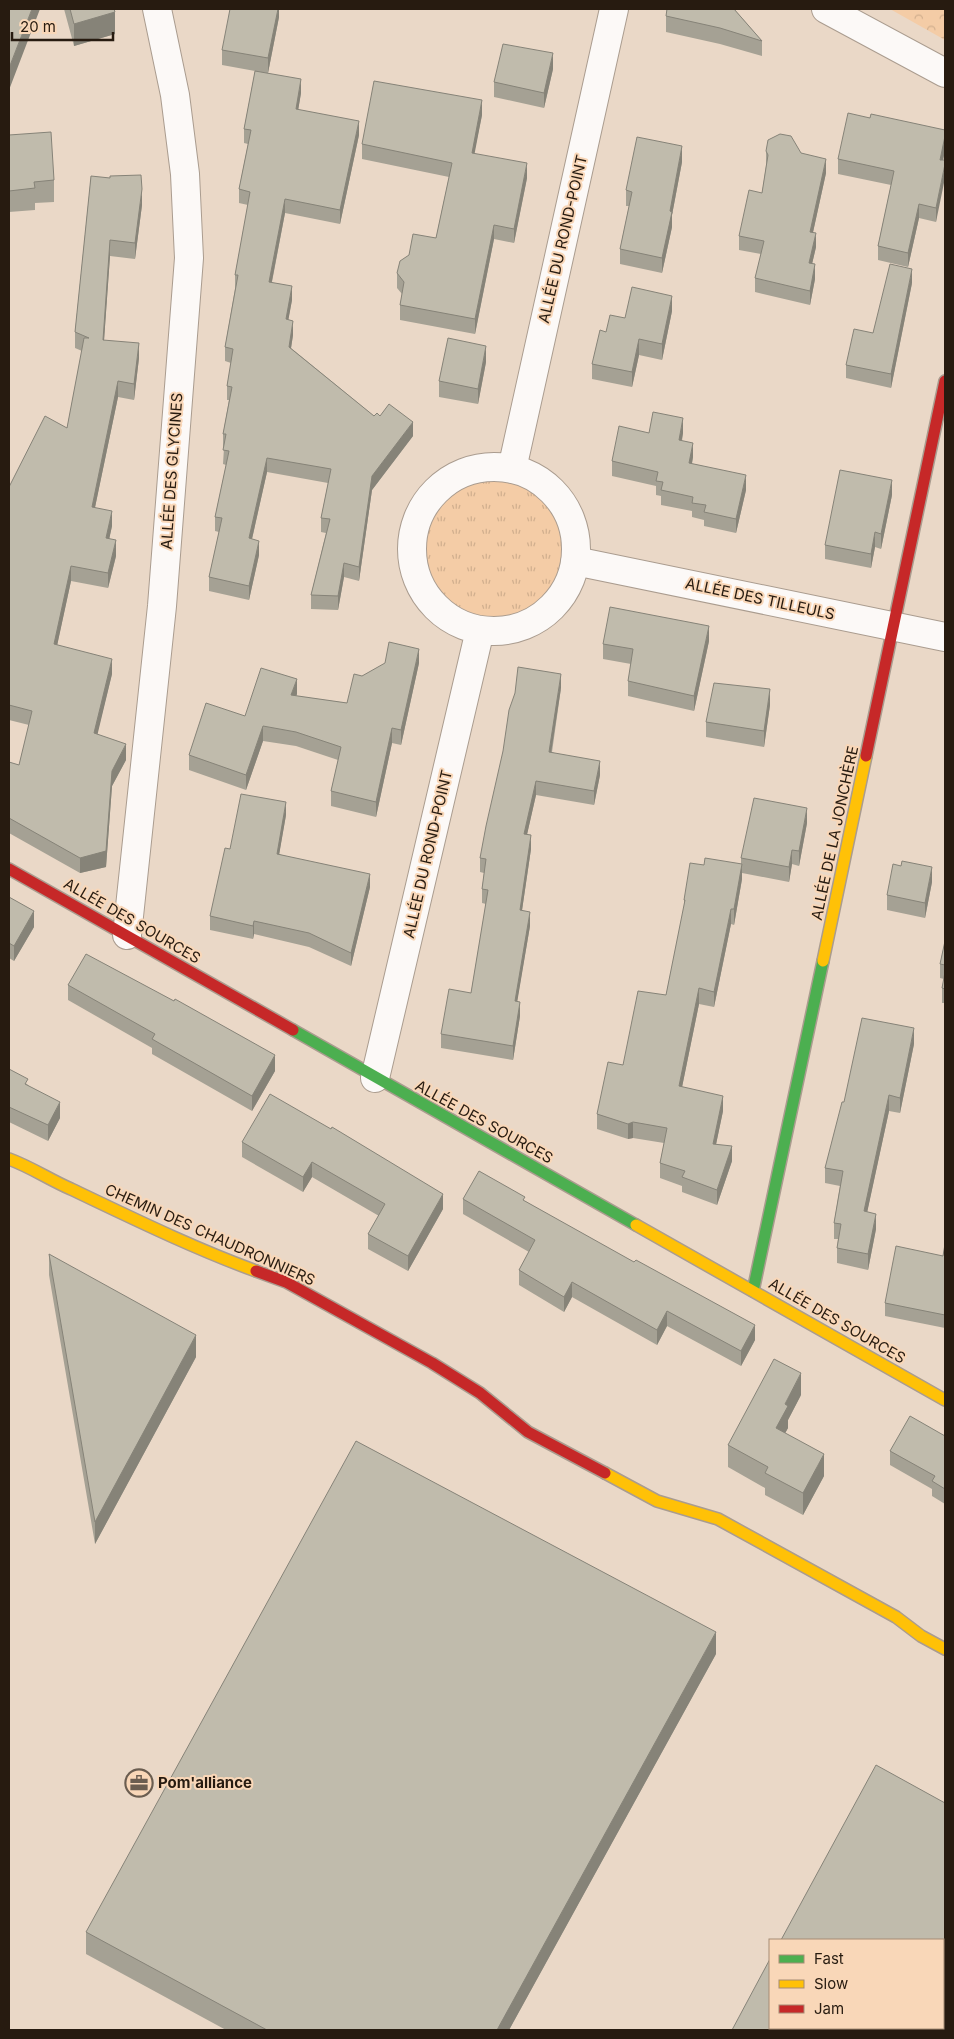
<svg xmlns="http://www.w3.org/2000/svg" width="954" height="2039" viewBox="0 0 954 2039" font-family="Inter,sans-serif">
<defs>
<pattern id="grass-tufts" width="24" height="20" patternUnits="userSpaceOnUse" patternTransform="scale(1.25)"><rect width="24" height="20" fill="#f4cca6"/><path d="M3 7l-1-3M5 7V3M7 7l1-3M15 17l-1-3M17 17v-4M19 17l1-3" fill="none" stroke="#d1af8e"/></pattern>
<pattern id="forest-crowns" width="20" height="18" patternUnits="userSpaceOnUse" patternTransform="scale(1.25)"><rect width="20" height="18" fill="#f4cca6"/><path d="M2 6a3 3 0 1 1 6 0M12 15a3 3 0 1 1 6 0" fill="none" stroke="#d1af8e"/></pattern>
</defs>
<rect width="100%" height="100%" fill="#ead8c7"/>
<path fill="url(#grass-tufts)" d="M426 548a69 69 0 1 1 138 0a69 69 0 1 1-138 0Z"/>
<path fill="url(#forest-crowns)" d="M890,9h55v31z"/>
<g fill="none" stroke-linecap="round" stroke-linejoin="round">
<g stroke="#aa9c8f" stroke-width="30">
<path id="street" d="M826,9l119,64
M412 549a82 82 0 1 1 164 0a82 82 0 1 1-164 0Z
M512,469l102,-460
M575,561l370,76
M127,935l35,-329 27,-348 -4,-84 -10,-79 -18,-86
M375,1078l105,-448"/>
</g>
<g stroke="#aa9c8f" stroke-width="14">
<path id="fast" d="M293,1030l343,195
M753,1291l70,-330"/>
</g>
<g stroke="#aa9c8f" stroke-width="14">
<path id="slow" d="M823,961l43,-205
M9,1159c22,8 41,21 62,30 61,29 122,59 185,82
M636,1225l309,175
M605,1473l52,28 61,18 178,98 25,19 24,13"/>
</g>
<g stroke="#aa9c8f" stroke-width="14">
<path id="jam" d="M866,756l79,-375
M9,869l284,161
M256,1271l30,11 146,81 48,30 48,39 77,41"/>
</g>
<use href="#street" stroke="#fcf9f7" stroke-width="28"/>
<use href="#fast" stroke="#4caf50" stroke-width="11"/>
<use href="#slow" stroke="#ffc107" stroke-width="11"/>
<use href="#jam" stroke="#c62828" stroke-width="11"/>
</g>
<path fill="#a5a194" d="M64,9h50l1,25 -41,12z
M279,9v8l-11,56 33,20 -3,17 61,25 -19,89 -55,-11 -13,69 20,18 -4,20 5,15 -2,13 83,68 39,20 -41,54 -13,91 -15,-4 -6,33 -27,-1v-14l15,-62 -5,-1v-14l7,-35 -61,-11 -15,67 7,16 -10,45 -40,-9v-14l10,-45 -4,-1v-14l11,-52 -3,-1 1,-16h-1v-14l6,-34h-2v-14l4,-23 -6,-2v-14l10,-58v-14l13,-70 -9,-2v-14l9,-45 -4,-1v-14l11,-58 -33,-6v-15z
M667,9h68v1l27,31v15l-42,-12 -54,-12v-16z
M553,69l-9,39 -50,-11v-15z
M482,115l-8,38 53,25 -13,65 -20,-4 -19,95 -75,-14v-15l2,-11 -5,-6v-15l39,-35 13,-61 -87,-18v-15z
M870,118l75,12v21l-2,9 -7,62 -17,-4 -11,49 -30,-7v-14l13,-61 -53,-11v-15z
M9,135l45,45v22l-19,1v7l-26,2z
M766,151l35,2 25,20 -13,59 3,15 -4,17 3,15 -5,26 -55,-13v-14l6,-24 -22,-4v-14l23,-43 4,-27z
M682,162l-10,53v12l-10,46 -42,-9v-15l9,-43h-3v-16z
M91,176l51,29 -7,54 -25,-3 -6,84 35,18 -5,42 -16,-3 -23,110 17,19 -3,13 7,17 -8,32 -37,-7 -14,64 55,29 -15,60 29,26 -14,26 -6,81 -26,6 -71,-40v-71l10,3 10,-40 -20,-5v-233l58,-59 15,-77 -7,-3v-16z
M912,283l-21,105 -45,-10v-13l27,-32z
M672,311l-10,49 -23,-5 -7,32 -40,-8v-15l14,-32 19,-14z
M486,362l-8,42 -39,-7v-16z
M649,433h34l-1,8 11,16 -1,7 54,26 -10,43 -32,-7v-6l-12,-3v-6l-31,-6v-9l-5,-1v-9l-44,-10v-15z
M892,495l-11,54 -6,-2 -4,21 -46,-9v-14z
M709,641l-15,70 -66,-15v-15l3,-17 -28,-5v-15z
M419,663l-18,82 -9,-2 -16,74 -45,-11v-15l7,-31 -42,-14 -33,-5 -17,49 -57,-20v-15l56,-39 52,-22 -1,2 51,7 15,-27z
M561,688l-9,64 48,23 -6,30 -58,-10 -9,39 4,15 -9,61 8,16 -13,75 3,15 -7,44 -72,-12v-14l30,-41 15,-89 -4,-1v-14l2,-16 -4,-1v-14z
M770,705l-6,42 -58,-10v-15z
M286,815l-7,39 91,33 -19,79 -42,-19 -55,-13 -1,5 -43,-9v-14l20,-67z
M807,823l-8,43 -7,-2 -3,18 -47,-9v6l-8,46 -3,-1 -17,83 -15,-3 -17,83 41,24 -7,33 16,17 -15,44 -35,-13v-6l-22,-8v-15l4,-20 -31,-5 -5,1 -31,-10v-15l26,-49 43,-70 18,-87v-8l20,-35 37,-1v-6z
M932,882l-7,36 -38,-8v-15z
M9,897l25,30 -20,34 -5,-3z
M945,941v62h-3v-15l2,-9 -4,-1v-14z
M68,985l106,16 101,70 -23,40 -100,-57v-6l-84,-48z
M914,1044l-14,69 -11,-2 -22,101 9,17 -8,41 -31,-7v-15l1,-9h-4v-16l6,-37 -15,-3v-15l19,-66z
M9,1069l19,16 32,33 -12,23 -39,-19z
M331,1129l112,80 -35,62 -40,-22v-15l11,-18 -67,-39 -9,15 -61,-35v-15z
M463,1199l62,2 230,139 -14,26 -74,-40 -10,19 -85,-48 -8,15 -45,-27v-15l10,-18 -66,-38z
M945,1244v84l-60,-12v-13l58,-47z
M49,1254l147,103 -101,187 -46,-269z
M801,1395l-13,25v8l-3,5 39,43 -21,39 -38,-20v-7l-37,-21v-22z
M945,1436v68l-13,-8v-7l-42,-24v-14z
M716,1654l-207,376h-283l-140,-76v-22z"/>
<path fill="#868378" d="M32,9h8l-31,81v-22z
M278,9h1v8l-11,56v-15z
M115,12v22l-41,12v-22z
M553,53v16l-9,39v-15z
M301,79v14l-5,30v-14z
M482,100v15l-10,52v-14z
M359,121v14l-19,89v-14z
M945,136v15l-5,23v-14z
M682,146v16l-10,53v12l-10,46v-15l8,-47z
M826,159v14l-16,73v-14z
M527,163v15l-13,65v-14z
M945,164v14l-9,44v-14z
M142,189v16l-7,54v-16z
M285,199v14l-16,83v-14z
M919,204v14l-11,49v-14z
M494,225v14l-19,95v-15z
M816,233v14l-7,30v-14z
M110,240v16l-7,99v-15z
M815,264v15l-5,26v-14z
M912,269v14l-21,105v-14z
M292,286v14l-6,33v-14z
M672,296v15l-10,49v-16z
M293,321v14l-4,26v-14z
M639,339v16l-7,32v-15z
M139,343v15l-5,42v-16z
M486,346v16l-8,42v-15z
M118,381v16l-26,125v-15z
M683,418v15l-4,21v-14z
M413,422v14l-41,54 -13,91v-14l13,-91z
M693,443v14l-4,21v-15z
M267,458v14l-18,80v-14z
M746,475v15l-10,43v-14z
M892,480v15l-11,54v-15z
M112,511v15l-6,28v-16z
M875,532v15l-4,21v-14z
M116,540v16l-8,32v-15z
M259,541v14l-10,45v-14z
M344,563v14l-6,33v-14z
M71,566v15l-17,79v-16z
M709,626v15l-15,70v-15z
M419,649v14l-18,82v-15z
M112,659v15l-18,75v-16z
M561,674v14l-12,78v-14z
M297,679v15l-6,16v-15z
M770,689v16l-6,42v-16z
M263,726v15l-17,49v-15z
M392,728v15l-16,74v-15z
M126,744v16l-14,26 -6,81 -26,6v-15l32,-87z
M600,761v14l-6,30v-14z
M536,781v14l-12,53v-14z
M286,802v13l-9,52v-13z
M807,808v15l-8,43v-15z
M531,835v14l-11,75v-14z
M792,850v14l-3,18v-15z
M742,864v15l-8,46v-16z
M932,867v15l-7,36v-15z
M370,874v13l-19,79v-13z
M731,909v15l-17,83v-15z
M34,911v16l-20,34v-15z
M530,912v14l-15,89v-14z
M254,921v13l-1,5v-13z
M699,988v16l-20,98v-16z
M520,1002v14l-7,44v-14z
M914,1028v16l-14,69v-15z
M275,1055v16l-23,40v-15z
M889,1095v16l-25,116v-16z
M723,1096v15l-10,48v-15z
M60,1102v16l-12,23v-16z
M633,1122v16l-5,1v-15z
M732,1146v15l-15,44v-15z
M312,1162v15l-9,15v-15z
M443,1194v15l-35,62v-15z
M876,1214v15l-8,41v-16z
M572,1282v15l-8,15v-15z
M667,1311v15l-10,19v-15z
M755,1325v15l-14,26v-15z
M196,1335v22l-101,187v-22z
M801,1373v22l-13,25v8l-12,22v-22l9,-24z
M824,1454v22l-21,39v-22z
M716,1632v22l-207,376h-12z"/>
<path fill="#c0bbac" stroke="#868378" d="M9,9h23l-23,59z
M70,9h44l1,3 -41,12z
M230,9h48l-10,49 -46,-8z
M667,9h67l28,32 -42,-13 -54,-12z
M503,44l50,9 -9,40 -50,-11z
M255,71l46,8 -5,30 63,12 -19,89 -55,-11 -16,83 23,4 -6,33 7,2 -4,26 85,69 3,-3 3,3 9,-12 24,18 -41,54 -13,91 -15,-4 -6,33 -27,-1 19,-76 -9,-1 10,-49 -64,-11 -18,80 10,3 -10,45 -40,-9 13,-59 -7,-1 14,-66 -6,-1 3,-16h-3l9,-47 -5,-1 6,-37 -8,-2 13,-72h-3l15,-83 -11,-3 12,-59 -7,-1z
M374,81l108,19 -10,53 55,10 -13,66 -20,-4 -19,94 -75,-14 4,-23 -7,-9 3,-12 9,-6 4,-21 23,4 16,-75 -90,-19z
M848,113l22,5 1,-4 74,16v6l-5,24h5v4l-9,44 -17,-4 -11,49 -30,-7 16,-75 -56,-12z
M51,132l3,48 -20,2 1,6 -26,3v-56z
M780,134l11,2 10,17 25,6 -16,73 6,1 -7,30 6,1 -5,27 -55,-13 9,-37 -25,-5 10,-46 13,3 6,-38 -2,-4 2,-11z
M637,137l45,9 -12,65 2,1 -10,46 -42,-9 12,-57 -6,-2z
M141,175l1,14 -7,54 -25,-3 -7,100 36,3 -5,41 -16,-3 -26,126 20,4 -6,27 10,2 -8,33 -37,-7 -17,78 58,15 -18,74 32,11 -14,27 -6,80 -26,7 -71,-40v-56l10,3 13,-54 -23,-6v-218l36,-71 22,12 17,-90h5l-14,-6 16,-156 19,2v-2z
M890,264l22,5 -21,105 -45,-9 8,-36 19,4z
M632,287l40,9 -10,48 -23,-5 -7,33 -40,-8 8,-34 6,2 4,-17 15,3z
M448,338l38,8 -8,43 -39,-8z
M653,412l30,6 -4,22 14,3 -4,20 57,12 -10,44 -32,-7 2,-7 -14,-2 1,-6 -32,-7 2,-8 -7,-1 2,-9 -46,-11 7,-35 30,7z
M840,470l52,10 -11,54 -6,-2 -4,22 -46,-9z
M610,607l99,19 -15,70 -66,-15 5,-32 -30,-5z
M389,642l30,7 -18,81 -9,-2 -16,74 -45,-11 10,-44 -45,-15 -33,-6 -17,49 -57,-20 17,-52 39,13 16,-48 36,11 -6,16 56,8 7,-29 8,2 23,-13z
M518,667l43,7 -12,78 51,9 -6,30 -58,-10 -12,53 7,1 -11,75 10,2 -15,89 5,1 -7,44 -72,-12 8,-45 22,4 17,-103 -6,-1 4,-30 -6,-1 6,-32 17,-75 6,-41 6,-17z
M714,683l56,6 -6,42 -58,-9z
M241,794l45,8 -9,52 93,20 -19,79 -42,-20 -55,-12 -1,5 -43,-10 15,-68 5,1z
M754,798l53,10 -8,43 -7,-1 -3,17 -48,-9z
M705,858l37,6 -8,45h-3l-17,83 -15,-4 -20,98 44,10 -10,48 19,2 -15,44 -35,-13 3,-6 -25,-8 7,-35 -34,-6 -5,2 -31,-10 11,-52 15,3 15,-74 28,4 19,-95h-1l6,-37 14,2z
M902,861l30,6 -7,36 -38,-8 6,-31 8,2z
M9,897l25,14 -20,35 -5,-3z
M945,941v24l-5,-1z
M86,954l88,47 1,-2 100,56 -23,41 -100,-57 3,-5 -87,-49z
M945,972v17l-3,-1z
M862,1018l52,10 -14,70 -11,-3 -25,116 12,3 -8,40 -31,-6 4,-24 -7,-1 9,-52 -18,-3 17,-66h2z
M9,1069l19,10 -3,5 35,18 -12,23 -39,-18z
M270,1094l61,35 1,-2 111,67 -35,62 -40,-22 17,-30 -73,-42 -9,15 -61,-35z
M479,1171l46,26 -2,3 111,62 2,-2 119,65 -14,26 -74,-40 -10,19 -85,-48 -8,15 -45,-27 16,-30 -72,-41z
M945,1244v71l-60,-12 11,-57 47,10z
M49,1254l147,81 -101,187z
M774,1359l27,14 -16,31 3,2 -12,22 48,26 -21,39 -38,-20 3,-6 -40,-22z
M910,1416l35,20v53l-13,-8 3,-5 -45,-25z
M356,1441l360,191 -219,398h-230l-181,-98z
M876,1765l69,38v227h-213l38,-71v69h173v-88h-162z"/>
<defs>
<g id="office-ring" transform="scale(1.4375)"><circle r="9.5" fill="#f9d7b8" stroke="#6b5d50" stroke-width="1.5"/><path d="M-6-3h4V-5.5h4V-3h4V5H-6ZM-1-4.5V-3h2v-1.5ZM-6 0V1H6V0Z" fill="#6b5d50"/></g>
</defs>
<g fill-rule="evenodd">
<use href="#office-ring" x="139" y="1783"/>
</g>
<g text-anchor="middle" stroke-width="4" stroke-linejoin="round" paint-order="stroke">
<g font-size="15" fill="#271b10" stroke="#f9d7b8">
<text transform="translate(563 239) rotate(-77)" y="5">ALLÉE DU ROND-POINT</text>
<text transform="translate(172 471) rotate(-86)" y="5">ALLÉE DES GLYCINES</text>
<text transform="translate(760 599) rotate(12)" y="5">ALLÉE DES TILLEULS</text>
<text transform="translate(835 833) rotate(-78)" y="5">ALLÉE DE LA JONCHÈRE</text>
<text transform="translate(428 854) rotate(-77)" y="5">ALLÉE DU ROND-POINT</text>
<text transform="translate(132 921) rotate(30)" y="5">ALLÉE DES SOURCES</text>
<text transform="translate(484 1122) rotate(29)" y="5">ALLÉE DES SOURCES</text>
<text transform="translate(210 1235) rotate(24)" y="5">CHEMIN DES CHAUDRONNIERS</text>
<text transform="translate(837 1321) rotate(30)" y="5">ALLÉE DES SOURCES</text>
</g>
<g font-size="15" font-weight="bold" fill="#271b10" stroke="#f9d7b8" text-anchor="start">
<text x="158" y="1788">Pom'alliance</text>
</g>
</g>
<rect width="954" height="2039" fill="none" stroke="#271b10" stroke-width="20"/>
<rect x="769" y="1939" width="175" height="90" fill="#f9d7b8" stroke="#a58c75"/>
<rect x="779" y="1955" width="25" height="8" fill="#4caf50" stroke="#a58c75"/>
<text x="814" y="1964" font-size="15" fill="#271b10">Fast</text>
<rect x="779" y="1980" width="25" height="8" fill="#ffc107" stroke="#a58c75"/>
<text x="814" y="1989" font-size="15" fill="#271b10">Slow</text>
<rect x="779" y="2005" width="25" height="8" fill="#c62828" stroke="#a58c75"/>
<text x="814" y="2014" font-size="15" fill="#271b10">Jam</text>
<path d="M12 32v8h101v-8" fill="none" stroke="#271b10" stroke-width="2.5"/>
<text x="20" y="32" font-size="15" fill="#271b10" stroke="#f9d7b8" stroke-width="4" paint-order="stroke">20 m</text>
</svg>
